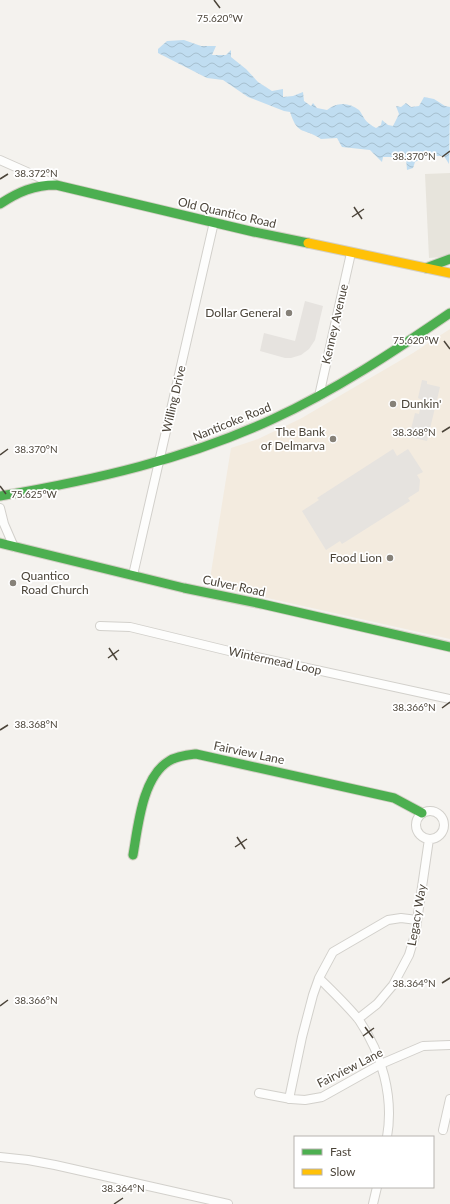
<svg xmlns="http://www.w3.org/2000/svg" width="450" height="1204" viewBox="0 0 450 1204" font-family="Lato,sans-serif">
<defs>
<pattern id="water-waves" width="16" height="10" patternUnits="userSpaceOnUse"><rect width="16" height="10" fill="#c0ddf1"/><path d="M0 5q4-4 8 0t8 0" fill="none" stroke="#a6bfcf"/></pattern>
</defs>
<rect width="100%" height="100%" fill="#f4f2ee"/>
<path fill="#e7e4dc" d="M450,173v81l-8,3 -13,1 -4,-84z"/>
<path fill="#f3ebdf" d="M450,329v310l-241,-54 22,-137 27,-9 42,-20 113,-66z"/>
<path fill="#e6e3df" d="M305,301l18,5 -8,34 -6,9 -8,6 -10,3h-6l-25,-7 4,-18 31,8z
M422,380l5,1v3l13,3 -13,54 -18,-4 6,-24 4,1 3,-14 -4,-2z
M393,449l4,7 11,-7 15,23 -6,3 3,5 -1,11 -11,7 2,3 -68,43 -2,-3 -14,9 -24,-39 17,-11 -2,-2z"/>
<path fill="url(#water-waves)" d="M184,40l17,6h15l-4,9h14l5,-5v7l15,12 12,13 14,9 11,-2v8l10,-1 10,-4 1,9 7,5 2,-3 4,5 10,2c9,-8 22,-8 32,0 2,2 3,5 5,8 3,5 7,7 12,10l5,-3 1,-5 6,5 5,1 6,-12 -3,-8 5,1 5,-4 5,4 8,-1 5,-9 10,2 11,7 5,1v-2l-1,59 -5,-8h-8l-6,4 -4,-4 -11,6 -2,6 -6,2 -1,-12 -11,1 -4,-2h-8l-1,5 -12,-12 -28,-3 -5,-9 -16,1c-17,-12 -23,-2 -31,-27l-6,-1 -36,-14 -25,-17 -16,-2 -49,-25v-4l9,-8z"/>
<g fill="none" stroke-linecap="round" stroke-linejoin="round">
<g stroke="#d2d0cb" stroke-width="10">
<path id="street" d="M0,160l54,24
M319,396l32,-143
M0,508l4,16 10,23
M133,575l81,-353
M100,626l30,1 99,24 221,48
M416 825a14 14 0 1 1 28 0a14 14 0 1 1-28 0Z
M319,978c13,13 29,28 40,42 23,34 35,77 28,117
M358,1019l19,-15 16,-19 16,-30 6,-20 14,-96
M259,1093l32,6 14,1 17,-3 59,-33 42,-18 27,-1
M289,1099l13,-62 11,-42 6,-17 14,-26 55,-32 13,-2 16,2
M443,1130l7,-31
M0,1157l28,3 27,5 173,39
M373,1204l4,-17"/>
</g>
<g stroke="#d3cfc5" stroke-width="11">
<path id="fast" d="M0,204c18,-12 34,-19 56,-19l198,47 54,11
M426,268l24,-9
M0,496c94,-16 187,-37 273,-77 63,-29 120,-67 177,-106
M0,543l184,45 78,16 188,43
M133,855c5,-28 9,-78 36,-94 8,-5 18,-6 27,-7l198,44 28,15"/>
</g>
<g stroke="#d3cfc5" stroke-width="11">
<path id="slow" d="M308,243l142,30"/>
</g>
<use href="#street" stroke="#fdfdfc" stroke-width="8"/>
<use href="#fast" stroke="#4caf50" stroke-width="9"/>
<use href="#slow" stroke="#ffc107" stroke-width="9"/>
</g>
<path fill="none" stroke="#4b4439" stroke-width="1.5" d="M214,0l6,8M442,157l8,-6M0,179l8,-5M354,207l8,12M352,217l12,-8M444,341l6,8M442,432l8,-5M0,455l8,-6M0,486l6,8M109,648l8,12M108,658l11,-8M442,708l8,-6M0,730l8,-5M237,837l8,12M235,847l12,-8M442,983l8,-5M0,1006l8,-6M365,1027l8,11M363,1036l11,-8M114,1204l9,-6"/>
<g fill="#868178" stroke="#fff" stroke-width="1.5">
<circle cx="289" cy="313" r="4"/>
<circle cx="393" cy="404" r="4"/>
<circle cx="333" cy="439" r="4"/>
<circle cx="390" cy="558" r="4"/>
<circle cx="13" cy="583" r="4"/>
</g>
<g text-anchor="middle" stroke-width="3.5" stroke-linejoin="round" paint-order="stroke">
<g font-size="12" fill="#4b4439" stroke="#fff">
<text transform="translate(227 213) rotate(13)" y="4">Old Quantico Road</text>
<text transform="translate(335 324) rotate(-77)" y="4">Kenney Avenue</text>
<text transform="translate(174 399) rotate(-77)" y="4">Willing Drive</text>
<text transform="translate(232 422) rotate(-22)" y="4">Nanticoke Road</text>
<text transform="translate(234 586) rotate(12)" y="4">Culver Road</text>
<text transform="translate(275 661) rotate(12)" y="4">Wintermead Loop</text>
<text transform="translate(249 753) rotate(12)" y="4">Fairview Lane</text>
<text transform="translate(417 915) rotate(-80)" y="4">Legacy Way</text>
<text transform="translate(350 1068) rotate(-27)" y="4">Fairview Lane</text>
</g>
<g font-size="12" fill="#4b4439" stroke="#fff" text-anchor="end">
<text x="281" y="317">Dollar General</text>
<text x="401" y="408" text-anchor="start">Dunkin'</text>
<text x="325" y="436">The Bank<tspan x="325" dy="14">of Delmarva</tspan></text>
<text x="382" y="562">Food Lion</text>
<text x="21" y="580" text-anchor="start">Quantico<tspan x="21" dy="14">Road Church</tspan></text>
</g>
</g>
<g font-size="10" text-anchor="middle" fill="#4b4439" stroke="#fff" stroke-width="3.5" stroke-linejoin="round" paint-order="stroke">
<text x="220" y="22">75.620°W</text>
<text x="414" y="160">38.370°N</text>
<text x="36" y="177">38.372°N</text>
<text x="416" y="344">75.620°W</text>
<text x="414" y="436">38.368°N</text>
<text x="36" y="453">38.370°N</text>
<text x="34" y="498">75.625°W</text>
<text x="414" y="711">38.366°N</text>
<text x="36" y="728">38.368°N</text>
<text x="414" y="987">38.364°N</text>
<text x="36" y="1004">38.366°N</text>
<text x="123" y="1192">38.364°N</text>
</g>
<rect x="294" y="1136" width="140" height="52" fill="#ffffff" stroke="#b7b4b0"/>
<rect x="302" y="1149" width="20" height="6" fill="#4caf50" stroke="#b7b4b0"/>
<text x="330" y="1156" font-size="12" fill="#4b4439">Fast</text>
<rect x="302" y="1169" width="20" height="6" fill="#ffc107" stroke="#b7b4b0"/>
<text x="330" y="1176" font-size="12" fill="#4b4439">Slow</text>
</svg>
